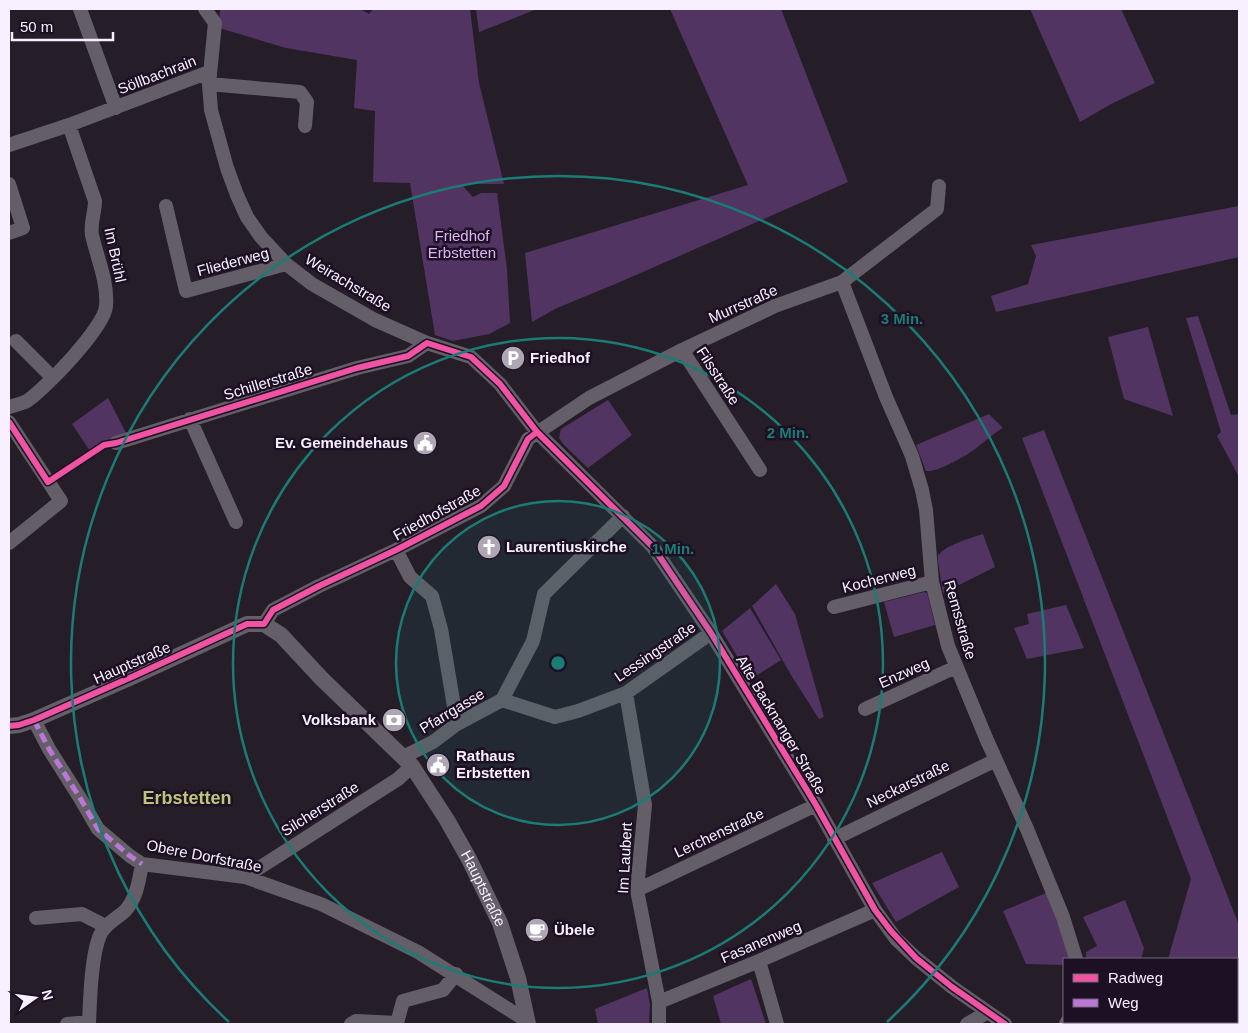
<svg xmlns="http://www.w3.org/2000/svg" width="1248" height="1033" viewBox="0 0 1248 1033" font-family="Arial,sans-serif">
<rect width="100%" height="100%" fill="#251e29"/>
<path fill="#513461" d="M220,9h140l9,5 4,-5h97l9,74 25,101h-43l12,13 8,-4h16l10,76 3,54 -21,11 -36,7 -18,-6 -25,-152 -37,-1 2,-71 -21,-3 3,-48 -71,-12 -67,-20z
M476,9h61l-58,23z
M670,9h111l67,173 -228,100 -63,26 -25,14 -7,-69 223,-68z
M1030,9h91l34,74 -44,21 -31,18z
M1239,206v51l-243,55 -5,-16 37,-12 8,-28 -5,-11z
M1198,316l33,99 8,-1v61h-1l-21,-39 4,-4 -35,-114z
M1148,327l25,89 -49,-17 -16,-62z
M108,398l19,37 -25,7 -12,9 -18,-27z
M608,400l24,35 -44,33 -24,-23 -5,-7 2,-9z
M989,414l14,14c-11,6 -18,14 -28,21 -9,7 -39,24 -49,22l-10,-26z
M1044,430l195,495v99h-87v-2h85v-63h-69l23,-80 -169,-441z
M983,534l12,33 -52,26 -5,-31v-7c12,-12 30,-16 45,-21z
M776,584l19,30 29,103 -5,2 -28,-44 -39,-69z
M924,592l3,1 8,32 -41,12 -10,-35z
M1066,605l18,43 -57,11 -13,-31 15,-4 -2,-10z
M750,608l31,52 -30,19 -29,-48z
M942,852l17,35 -63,35 -24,-39z
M1046,893l13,31 10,35h-5v6l-38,-1 -23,-53z
M1125,900l19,48 -3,11h-55v-7l11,-6 -14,-29z
M751,979l15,45h-45l-8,-28z
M647,988l3,17 -1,19h-51l-3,-15z"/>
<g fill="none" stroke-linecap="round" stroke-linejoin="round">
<path stroke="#635e67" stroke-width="14" d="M80,9l36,99
M205,9l10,14 -6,61 2,26 16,58 10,27 10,22 14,20 25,27 26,20 63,36 52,23 44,14 29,27 37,48 116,115 58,86 105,172 59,105 21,29 20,19 36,29 53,37
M209,84l91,8 7,10 -2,24
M9,145l60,-20 140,-53
M9,184l14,44 -14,5
M166,206l20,85 100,-27
M842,282l44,115 26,59 10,34 4,20 6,72 16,64 38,92 41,91 36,88 13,42
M16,341l37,37
M682,350l78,120
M9,407c6,-2 12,-3 18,-6 18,-12 78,-74 79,-95 2,-25 -9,-48 -14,-71 -2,-12 3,-22 3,-34l-26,-76
M190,419l46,103
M9,422l52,79 -52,42
M116,443l241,-75 51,-12 19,-13
M396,550l14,27 22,19 9,33 16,95
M834,607l98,-25
M264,624l9,-14 46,-24 77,-36 85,-44 23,-20 24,-47 61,-41 93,-48 93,-44 67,-24 95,-73 2,-23
M626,693l19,112 -8,85 22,112v22
M502,700l53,17 23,-6 48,-18 85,-60
M865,709l91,-42
M34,720l15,29 31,49 18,31 32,27 12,8 103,13 76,27 97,48 109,69
M403,757l30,-15 24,-18 45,-24 31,-59 11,-47 79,-78
M834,839l162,-79
M245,877l153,-98 14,-13
M637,890l179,-85
M36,918l46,-4 23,12
M759,961l18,63
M659,1002l100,-41 116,-51
M67,1024l22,-2
M89,1024c1,-23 2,-68 11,-89 5,-11 16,-16 25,-24 12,-13 14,-31 17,-47
M351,1024l5,-3 41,2 6,-22 40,-11 13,-16
M967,1024l21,-12
M1066,1024l1,-2"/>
<path stroke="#635e67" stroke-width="16" id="s1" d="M9,726l10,-1 15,-5 100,-44 113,-52h17l17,11 40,43 91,88 35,54 22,39 31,64 18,55 10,46"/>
<path stroke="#ba77d6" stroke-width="5" stroke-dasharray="10 5" stroke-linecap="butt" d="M34,720l15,29 31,49 18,31 32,27 12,8"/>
<g stroke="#1d1024" stroke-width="9">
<path id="cycleway" d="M9,422l39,60 56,-37 12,-2 241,-75 51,-12 19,-13 44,14 29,27 37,48 116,115 58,86 105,172 59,105 16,21 25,27 36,29 53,37
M9,726l10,-1 15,-5 100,-44 113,-52h17l9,-14 46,-24 77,-36 85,-44 23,-20 24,-47 9,-7"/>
</g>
<use href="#cycleway" stroke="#f153a3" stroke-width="6"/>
</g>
<circle cx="558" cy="663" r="162" fill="#1b7c75" fill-opacity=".12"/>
<g fill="none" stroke="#1b7c75" stroke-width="2.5">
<circle cx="558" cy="663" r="162"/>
<circle cx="558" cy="663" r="325"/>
<path d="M229 1022A487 487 0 1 1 887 1022"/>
</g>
<defs>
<g id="parking-disc" transform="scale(1.25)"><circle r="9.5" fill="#afa6b4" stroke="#1d1024"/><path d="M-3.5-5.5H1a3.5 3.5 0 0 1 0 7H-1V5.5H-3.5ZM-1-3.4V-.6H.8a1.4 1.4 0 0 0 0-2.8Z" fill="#fff"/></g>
<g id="civic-disc" transform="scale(1.25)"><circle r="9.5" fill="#afa6b4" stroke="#1d1024"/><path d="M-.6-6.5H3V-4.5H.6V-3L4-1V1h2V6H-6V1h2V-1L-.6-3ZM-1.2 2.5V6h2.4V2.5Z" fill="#fff"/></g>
<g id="church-disc" transform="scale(1.25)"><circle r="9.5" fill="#afa6b4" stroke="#1d1024"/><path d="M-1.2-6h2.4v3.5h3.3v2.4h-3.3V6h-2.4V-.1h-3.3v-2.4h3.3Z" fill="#fff"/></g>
<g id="bank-disc" transform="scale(1.25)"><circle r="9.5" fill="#afa6b4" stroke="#1d1024"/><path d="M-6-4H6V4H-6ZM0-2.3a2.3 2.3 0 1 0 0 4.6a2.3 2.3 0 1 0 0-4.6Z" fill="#fff"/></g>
<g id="cafe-disc" transform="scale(1.25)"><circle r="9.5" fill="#afa6b4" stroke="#1d1024"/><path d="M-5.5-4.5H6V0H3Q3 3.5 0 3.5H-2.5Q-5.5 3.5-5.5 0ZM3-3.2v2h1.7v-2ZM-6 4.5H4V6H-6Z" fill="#fff"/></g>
</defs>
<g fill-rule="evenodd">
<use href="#parking-disc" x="513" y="358"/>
<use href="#civic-disc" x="425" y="443"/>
<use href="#church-disc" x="489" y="547"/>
<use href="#bank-disc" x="394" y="720"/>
<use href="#civic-disc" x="438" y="765"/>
<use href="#cafe-disc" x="537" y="930"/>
</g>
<g text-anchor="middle" stroke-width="5" stroke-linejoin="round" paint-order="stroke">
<g font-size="15" fill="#f9f0ff" stroke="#1d1024">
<text transform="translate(157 75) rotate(-21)" y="5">Söllbachrain</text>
<text transform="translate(115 255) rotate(78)" y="5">Im Brühl</text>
<text transform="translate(233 262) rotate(-15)" y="5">Fliederweg</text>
<text transform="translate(348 283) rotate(31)" y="5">Weirachstraße</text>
<text transform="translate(743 304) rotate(-24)" y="5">Murrstraße</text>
<text transform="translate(718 376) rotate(57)" y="5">Filsstraße</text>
<text transform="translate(268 382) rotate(-17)" y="5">Schillerstraße</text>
<text transform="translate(437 513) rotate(-29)" y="5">Friedhofstraße</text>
<text transform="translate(879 579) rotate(-14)" y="5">Kocherweg</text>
<text transform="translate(960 620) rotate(74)" y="5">Remsstraße</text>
<text transform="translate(655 652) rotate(-34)" y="5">Lessingstraße</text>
<text transform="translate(132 663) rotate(-24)" y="5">Hauptstraße</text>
<text transform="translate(904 673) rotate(-24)" y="5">Enzweg</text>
<text transform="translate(452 711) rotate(-31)" y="5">Pfarrgasse</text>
<text transform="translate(781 725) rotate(59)" y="5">Alte Backnanger Straße</text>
<text transform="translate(908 784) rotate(-26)" y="5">Neckarstraße</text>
<text transform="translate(320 809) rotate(-32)" y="5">Silcherstraße</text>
<text transform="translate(719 833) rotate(-25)" y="5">Lerchenstraße</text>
<text transform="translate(204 856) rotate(11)" y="5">Obere Dorfstraße</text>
<text transform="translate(625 858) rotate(-87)" y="5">Im Laubert</text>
<text dy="5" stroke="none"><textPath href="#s1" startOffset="624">Hauptstraße</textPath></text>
<text transform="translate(761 942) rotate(-23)" y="5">Fasanenweg</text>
</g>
<g font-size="15" fill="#deb4f8" stroke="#1d1024">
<text x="462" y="241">Friedhof<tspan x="462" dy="17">Erbstetten</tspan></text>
</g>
<g font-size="15" font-weight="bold" fill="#f9f0ff" stroke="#1d1024" text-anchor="start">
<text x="530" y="363">Friedhof</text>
<text x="408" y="448" text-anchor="end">Ev. Gemeindehaus</text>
<text x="506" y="552">Laurentiuskirche</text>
<text x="376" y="725" text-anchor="end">Volksbank</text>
<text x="456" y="761">Rathaus<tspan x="456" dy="17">Erbstetten</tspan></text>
<text x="554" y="935">Übele</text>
</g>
<g font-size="18" font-weight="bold" fill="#c1c578" stroke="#1d1024">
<text x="187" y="804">Erbstetten</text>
</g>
</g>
<circle cx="558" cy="663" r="8" fill="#1b7c75" stroke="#1d1024" stroke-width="2.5"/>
<g font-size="15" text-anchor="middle" font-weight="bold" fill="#1b7c75" stroke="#1d1024" stroke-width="5" stroke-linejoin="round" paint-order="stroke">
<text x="902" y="324">3 Min.</text>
<text x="788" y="438">2 Min.</text>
<text x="673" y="554">1 Min.</text>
</g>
<rect width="1248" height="1033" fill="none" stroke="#f9f0ff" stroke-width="20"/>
<rect x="1063" y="958" width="175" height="65" fill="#1d1024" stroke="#756a7c"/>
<rect x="1073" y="974" width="25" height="8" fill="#f153a3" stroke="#756a7c"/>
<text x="1108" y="983" font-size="15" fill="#f9f0ff">Radweg</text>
<rect x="1073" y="999" width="25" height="8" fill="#ba77d6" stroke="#756a7c"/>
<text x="1108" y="1008" font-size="15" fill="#f9f0ff">Weg</text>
<g transform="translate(35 998) rotate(76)" stroke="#1d1024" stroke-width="4" paint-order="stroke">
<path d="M0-4L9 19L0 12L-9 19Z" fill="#f9f0ff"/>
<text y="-8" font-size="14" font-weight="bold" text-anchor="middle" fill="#f9f0ff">N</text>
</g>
<path d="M12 32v8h101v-8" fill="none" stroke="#f9f0ff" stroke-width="2.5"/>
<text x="20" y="32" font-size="15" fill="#f9f0ff" stroke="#1d1024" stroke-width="4" paint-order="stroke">50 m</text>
</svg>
